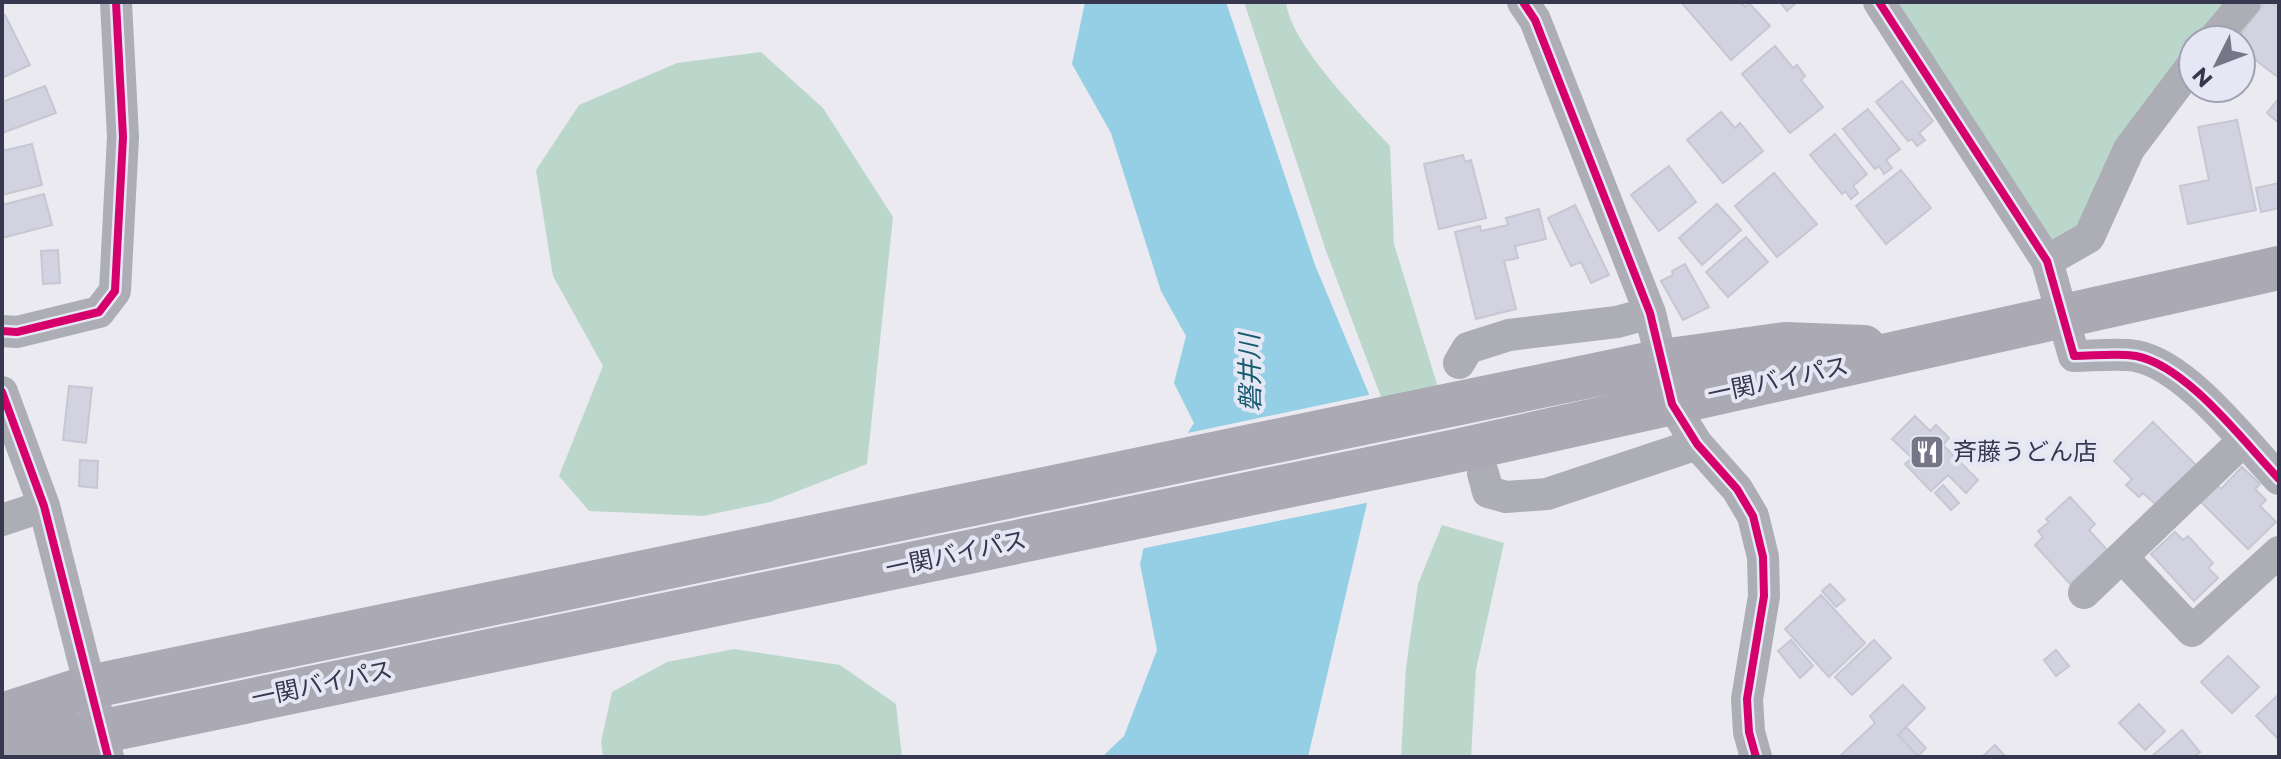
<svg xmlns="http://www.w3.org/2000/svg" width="2281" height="759" viewBox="0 0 2281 759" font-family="Montserrat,'Noto Sans JP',sans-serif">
<rect width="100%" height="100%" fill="#eaeaf0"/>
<path fill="#bbd7cc" d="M1244,2h42c5,43 74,111 104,144l4,98 50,163 -35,10 -28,-20 -55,-146z
M1897,2h337l-34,38h-7v7l-42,46 -68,132 -31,18z
M761,52l62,56 70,109 -26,247 -97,38 -67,14 -114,-5 -30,-35 44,-110 -50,-90 -17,-106 43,-65 98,-42z
M1442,525l62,18 -28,127 -5,87h-70l5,-90 12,-83z
M734,649l106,16 56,39 6,53h-299l-2,-15 11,-50 55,-30z"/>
<path fill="#95cfe6" d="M1085,2h141l89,263 69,165 -76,327h-206l22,-21 33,-86 -17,-86 19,-85 35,-56 -20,-40 12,-47 -25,-45 -50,-158 -39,-69z"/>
<path fill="#eaeaf0" d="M1373,394l15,37 -17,71 -231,47 16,-71 27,-44z"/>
<path fill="#d2d2e0" stroke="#c7c7d4" stroke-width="2" d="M1681,2h59l5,5 4,-4 21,23 -39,34z
M1780,2h17l-10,9z
M2265,2h6l8,6v70l-38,-29v-9h-5z
M5,15l25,50 -28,13v-62z
M1775,46l18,22 4,-3 8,11 -4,4 22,27 -33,26 -48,-59z
M1902,81l31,40 -14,12 6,7 -8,6 -5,-7 -4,2 -32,-39z
M45,86l11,27 -54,20v-31z
M2279,98v25l-12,-10z
M1868,109l32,40 -14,11 6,8 -8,6 -5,-8 -4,3 -32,-40z
M1721,112l14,16 5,-5 23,28 -40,32 -36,-43z
M2237,120l19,90 -68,14 -8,-38 29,-6 -11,-53z
M1835,134l32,40 -14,12 5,7 -7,6 -6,-8 -3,3 -32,-39z
M32,144l10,41 -40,10v-44z
M1463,155l2,7 6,-2 15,58 -47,11 -15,-65z
M1669,166l27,36 -37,29 -28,-36z
M1901,170l30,38 -45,36 -30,-38z
M1774,173l43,51 -40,33 -42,-51z
M2279,183v25l-18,4 -5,-24z
M44,194l8,31 -50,13v-33z
M1717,204l24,26 -39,35 -23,-27z
M1575,205l34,70 -18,8 -10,-21 -10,4 -23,-48z
M1539,209l7,30 -31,7 3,12 -14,3 12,48 -40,10 -21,-87 25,-6 1,5 27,-6 -2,-7z
M1746,237l22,25 -40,35 -22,-25z
M58,250l2,33 -17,1 -2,-33z
M1685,264l24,43 -26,13 -22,-39 12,-6 -1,-4z
M69,386l23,2 -6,55 -23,-3z
M1915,416l15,15 6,-6 13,13 -6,7 35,35 -12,13 -18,-18 -17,16 -26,-27 7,-6 -20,-19z
M2153,422l43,43 -41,39 -12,-11 -4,4 -13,-12 6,-6 -18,-18z
M80,460l18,1 -1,27 -18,-2z
M2242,467l18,17 -5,5 11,11 -6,6 16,16 -28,27 -49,-49 16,-16 6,5z
M1943,485l16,18 -8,7 -16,-17z
M2070,497l25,27 -6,6 18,20 -37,34 -35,-39 8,-8 -5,-6 11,-9 -3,-3z
M2175,532l8,8 5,-4 25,27 -5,5 10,10 -24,23 -43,-47z
M1830,584l15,16 -9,7 -14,-16z
M1821,595l44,48 -36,34 -44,-48z
M1791,640l22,26 -13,12 -22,-27z
M1874,640l17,18 -39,37 -17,-18z
M2056,650l13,16 -13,10 -12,-16z
M2228,656l31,31 -27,26 -31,-31z
M1903,685l22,23 -27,27 21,22h-80l36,-34 -5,-7z
M2279,694v46l-23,-24z
M2139,704l26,27 -20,19 -26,-27z
M1906,727l20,21 -8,8 -20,-21z
M2182,730l18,22 -6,5h-43z
M1995,745l11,12h-24z"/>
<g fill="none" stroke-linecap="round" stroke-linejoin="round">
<path stroke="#acadb5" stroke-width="32" d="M1523,2l12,18 115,293 22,91 25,40 40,45 16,27 10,41 1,39 -17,103 2,33 7,25
M1879,2l168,259 27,95c19,0 42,-3 62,0 51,10 107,85 143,123
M2213,40l32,-38
M2047,261l42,-24 40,-88 64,-85
M2,331l15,1 82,-20 16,-21 8,-154 -7,-135
M1459,363l9,-15 41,-13 108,-13 33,-9
M2,392l42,114 64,251
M1483,473l5,19 18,5 41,-3 150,-50
M2,520l42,-14
M2122,557l70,74 87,-79
M2084,593l159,-152"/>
<path stroke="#aaa9b4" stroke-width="44" d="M2,715l87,-28 1573,-326 123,-17 79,3
M2,752l1454,-301 823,-183"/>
<g stroke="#e6e7f4" stroke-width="13">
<path id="cycleway" d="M1523,2l12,18 115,293 22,91 25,40 40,45 16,27 10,41 1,39 -17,103 2,33 7,25
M1879,2l168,259 27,95c19,0 42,-3 62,0 51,10 107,85 143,123
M2,331l15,1 82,-20 16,-21 8,-154 -7,-135
M2,392l42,114 64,251"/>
</g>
<use href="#cycleway" stroke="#d6006c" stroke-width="8"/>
</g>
<defs>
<g id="restaurant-square" transform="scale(1.8)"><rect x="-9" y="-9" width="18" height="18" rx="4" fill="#767688" stroke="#e6e7f4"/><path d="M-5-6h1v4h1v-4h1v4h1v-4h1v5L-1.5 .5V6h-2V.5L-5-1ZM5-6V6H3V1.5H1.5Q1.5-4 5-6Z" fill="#fff"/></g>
</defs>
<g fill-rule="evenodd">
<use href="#restaurant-square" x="1927" y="452"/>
</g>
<g text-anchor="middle" stroke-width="8" stroke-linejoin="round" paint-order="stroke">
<g font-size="24" fill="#373750" stroke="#e6e7f4">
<text transform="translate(1778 380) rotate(-12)" y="8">一関バイパス</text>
<text transform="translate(956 554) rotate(-12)" y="8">一関バイパス</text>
<text transform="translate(322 684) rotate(-12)" y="8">一関バイパス</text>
</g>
<g font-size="24" fill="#373750" stroke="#e6e7f4" text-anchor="start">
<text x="1953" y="460">斉藤うどん店</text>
</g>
<g font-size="26" font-style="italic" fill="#165a6e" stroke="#e6e7f4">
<text transform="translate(1250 373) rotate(-91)" y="9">磐井川</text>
</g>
</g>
<rect width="2281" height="759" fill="none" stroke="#373750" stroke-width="8"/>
<g transform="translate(2217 64) rotate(228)"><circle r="38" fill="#e6e7f4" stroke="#a0a1b2" stroke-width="2"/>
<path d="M0-6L14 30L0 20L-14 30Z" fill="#767688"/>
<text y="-12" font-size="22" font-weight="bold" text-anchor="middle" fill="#373750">N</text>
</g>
</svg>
